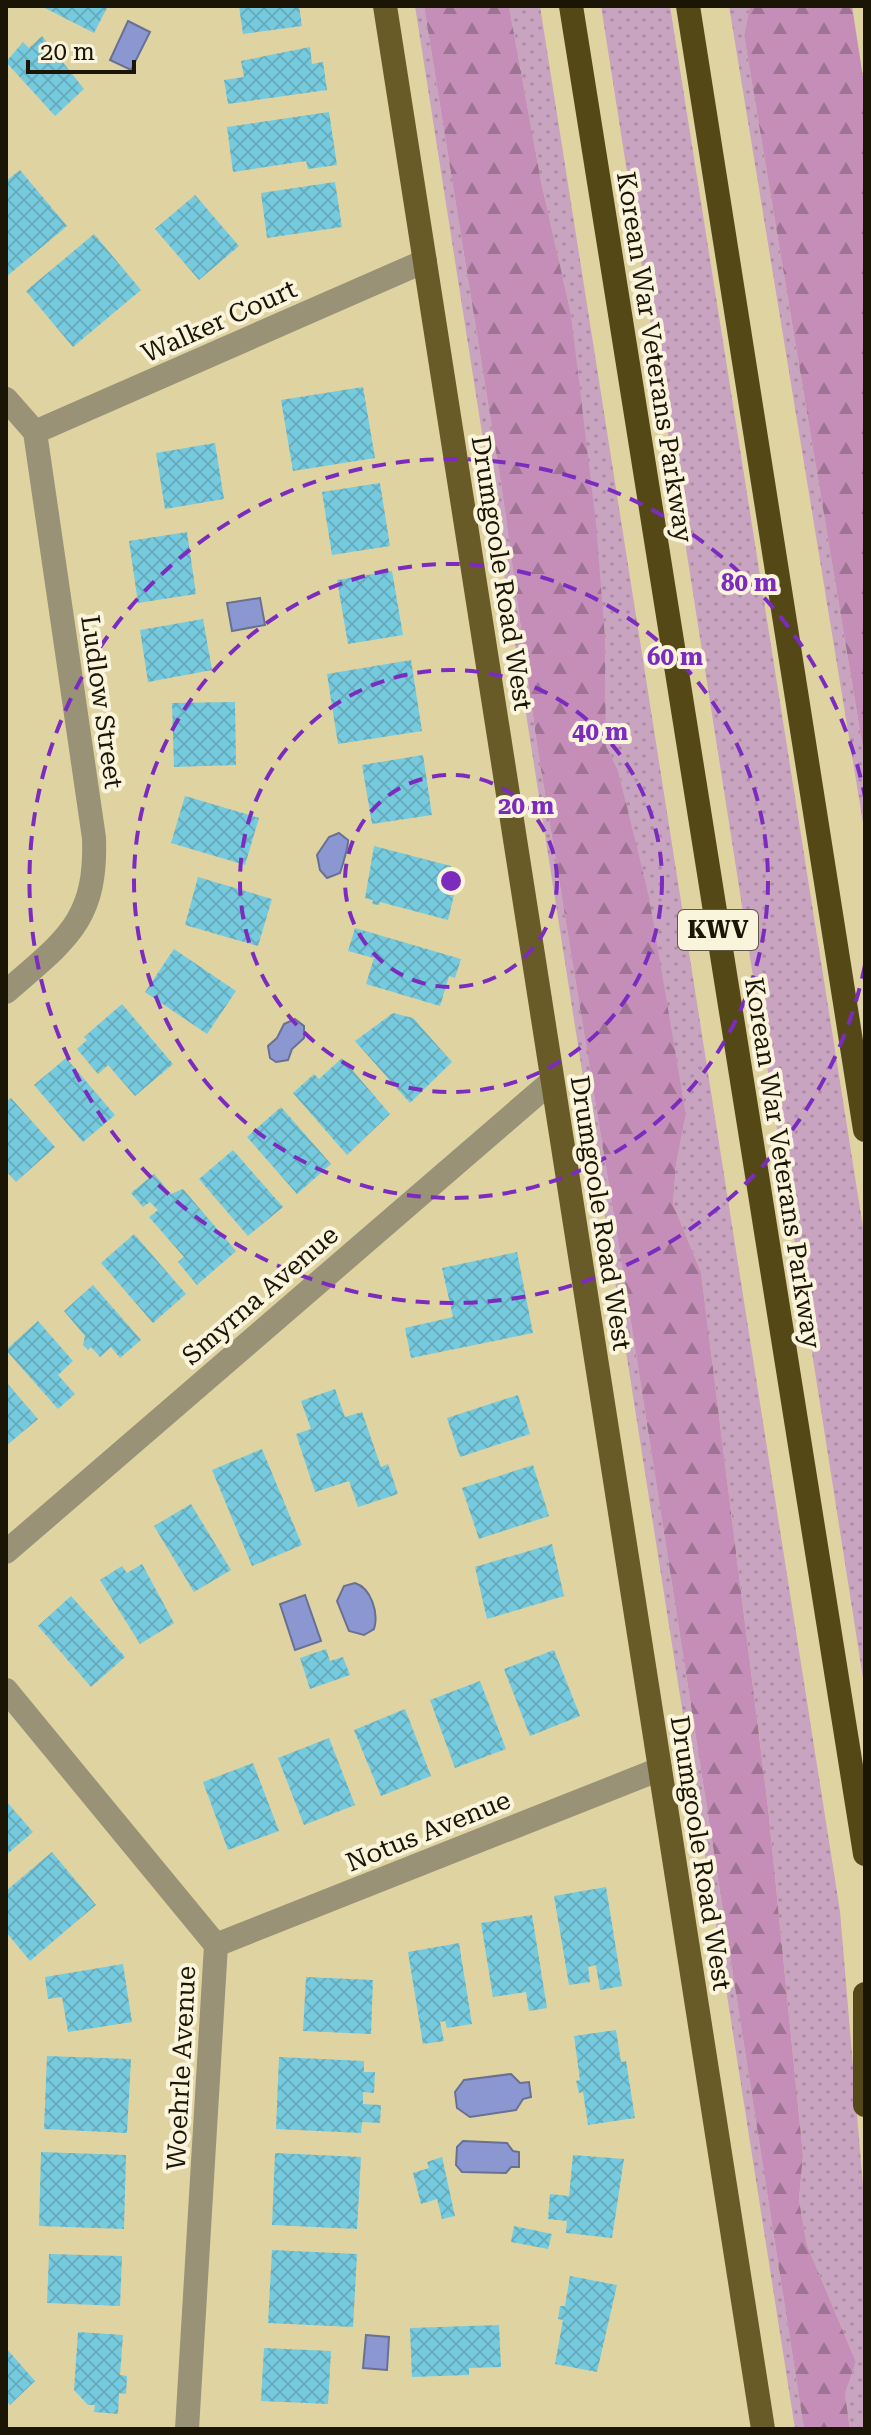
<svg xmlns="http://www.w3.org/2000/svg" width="871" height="2435" viewBox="0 0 871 2435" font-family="'Roboto Serif',serif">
<defs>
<pattern id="grass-dots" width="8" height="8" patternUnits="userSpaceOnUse" patternTransform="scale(2)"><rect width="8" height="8" fill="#c9a4c0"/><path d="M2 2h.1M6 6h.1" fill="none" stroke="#ac8ca3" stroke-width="1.8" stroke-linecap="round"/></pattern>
<pattern id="forest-firs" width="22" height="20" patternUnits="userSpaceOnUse" patternTransform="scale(2)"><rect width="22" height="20" fill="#c48eb8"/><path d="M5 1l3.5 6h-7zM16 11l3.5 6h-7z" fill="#9e7393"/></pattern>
<pattern id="building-cross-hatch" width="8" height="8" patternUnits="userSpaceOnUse" patternTransform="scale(2)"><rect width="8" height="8" fill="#76cade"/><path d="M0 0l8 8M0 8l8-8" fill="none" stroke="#66adbd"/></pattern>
</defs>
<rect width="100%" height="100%" fill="#e0d3a2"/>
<path fill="url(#grass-dots)" d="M415,6h9l78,484 35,255 89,545 178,1139h-9z
M509,6h31l300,1905 25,299v219h-15l-5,-35 11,-32 -49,-117 -8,-45 4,-45 -35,-348 -67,-535 -28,-68 3,-39 10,-51 -38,-217 -30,-127 -12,-24 -1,-109 -34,-323 -30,-133z
M601,6h69l195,1234v451z
M729,6h21l-6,29 121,726v74z"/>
<path fill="url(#forest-firs)" d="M424,6h85l32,175 30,133 25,210 9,113 1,109 12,24 31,127 37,217 -10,51 -3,39 28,68 67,535 35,348 -4,45 8,45 49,117 -11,32 5,35h-46l-178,-1139 -89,-545 -35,-255z
M750,6h102l13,84v671l-121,-726z"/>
<path fill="#8b97d1" stroke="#697094" stroke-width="2" d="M128,21l22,11 -19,38 -21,-10z
M260,598l5,27 -33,6 -5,-28z
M339,833l9,7c1,4 -6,27 -8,33l-13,5 -7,-8 -3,-15 12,-18z
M295,1019l9,7v12l-12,11 -4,11 -12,2 -6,-4 -2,-12 9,-8 7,-14z
M355,1583c16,5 24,30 19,46l-10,6 -15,-4 -12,-30 7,-15z
M305,1595l16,46 -26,9 -15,-46z
M511,2074l9,9 9,-1 2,15 -8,2 -7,11 -46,7 -13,-9 -2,-16 9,-12z
M463,2141l44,2 6,8 6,1v15h-8l-5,6 -44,-1 -6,-7 1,-18z
M366,2335l23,2 -2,33 -24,-2z"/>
<path fill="url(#building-cross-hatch)" d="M41,6h67l-14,27z
M239,6h60l3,20 -59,8z
M42,36l42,53 -29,27 -49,-54 17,-20 6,6z
M310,47l2,17 11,-2 4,28 -99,14 -4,-24 20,-3 -3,-16z
M329,112l8,53 -29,4 -2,-8 -73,11 -6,-45z
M20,170l47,56 -61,51v-96z
M335,182l7,45 -75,11 -6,-45z
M195,195l44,51 -40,34 -44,-51z
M94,234l47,56 -68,57 -47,-56z
M363,387l12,71 -82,13 -12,-71z
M215,443l9,56 -59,10 -9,-56z
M380,483l10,63 -58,9 -10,-63z
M187,532l9,62 -58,9 -9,-62z
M392,571l11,64 -55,9 -11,-64z
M203,619l9,51 -64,12 -8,-52z
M411,660l11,71 -84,13 -11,-70z
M235,702l1,63 -62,2 -2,-64z
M423,755l9,60 -60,9 -10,-59z
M185,796l74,22 -14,47 -74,-22z
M374,846l77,20 -7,27 10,2 -6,25 -68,-18 -1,3 -7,-1 1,-4 -8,-2z
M198,877l74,22 -14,47 -73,-21z
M355,928l106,31 -6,19 -6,-2 -9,30 -74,-22 8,-26 -26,-7z
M174,949l62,42 -29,43 -62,-42z
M122,1004l51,60 -38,32 -27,-31 -10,9 -21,-25 10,-9 -3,-3z
M393,1013l20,5 39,44 -42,41 -55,-62z
M66,1058l49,57 -32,27 -49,-57z
M342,1058l48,56 -43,41 -54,-62 21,-19 5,5z
M11,1098l44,49 -39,35 -10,-11v-69z
M281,1107l50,57 -34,30 -50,-57z
M233,1150l50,57 -35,29 -49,-57z
M154,1174l17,20 12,-5 53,62 -39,34 -19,-23 6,-5 -35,-40 9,-7 -8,-8 -7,5 -12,-14z
M134,1234l52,60 -33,29 -52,-60z
M517,1252l16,81 -122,25 -6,-30 48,-11 -11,-49z
M93,1285l48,55 -21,18 -9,-11 -11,10 -9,-10 -3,3 -5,-5 2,-9 -21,-25z
M38,1321l35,40 -15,14 17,19 -17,15 -52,-59z
M6,1382l32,37 -32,27z
M335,1389l10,28 17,-5 19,55 7,-3 10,30 -40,13 -9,-26 -34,11 -19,-58 15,-5 -10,-28z
M518,1395l12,39 -70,23 -13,-39z
M262,1449l40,96 -50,21 -40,-96z
M533,1465l16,51 -70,23 -17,-51z
M191,1504l40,66 -37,22 -40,-66z
M552,1544l12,52 -77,23 -12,-52z
M142,1564l32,59 -34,21 -40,-64 22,-14 5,7z
M71,1596l54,61 -34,30 -53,-61z
M326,1649l4,12 13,-4 7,18 -40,14 -10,-31z
M554,1650l26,66 -50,20 -26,-67z
M480,1681l26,68 -51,19 -25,-68z
M405,1709l26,67 -50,20 -27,-66z
M329,1738l26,67 -51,20 -26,-67z
M253,1763l26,68 -51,19 -25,-68z
M6,1801l27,31 -27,23z
M52,1852l44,53 -66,56 -24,-29v-41z
M606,1887l16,99 -22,4 -4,-25 -8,2 2,15 -21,3 -15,-89z
M532,1915l15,93 -18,3 -3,-19 -33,5 -12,-74z
M459,1943l13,81 -25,4 -2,-7 -5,1 4,19 -21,3 -15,-92z
M123,1964l9,58 -64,10 -6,-35 -14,2 -3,-22z
M306,1977l67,3 -2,54 -68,-3z
M616,2030l5,32 5,-1 9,57 -47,7 -5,-33 -4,1 -3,-12 4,-1 -6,-44z
M47,2056l84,3 -4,74 -83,-4z
M279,2057l85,4v11h11l-1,21 -11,-1v12l18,1 -1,18 -18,-1 -1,11 -85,-4z
M41,2152l85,3 -2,74 -85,-3z
M275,2153l86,4 -4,72 -85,-4z
M573,2155l51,4 -12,79 -46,-5 1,-12 -19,-2 2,-25 19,2z
M442,2157l13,59 -13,3 -5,-20 -16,5 -8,-31 16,-5 -2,-6z
M514,2226l38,8 -4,15 -37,-7z
M272,2250l85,4 -4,73 -85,-4z
M49,2254l73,2 -2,50 -73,-3z
M570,2276l47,9 -20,87 -42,-8 8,-44 -5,-1 2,-13h5z
M499,2325l2,42 -32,1v7l-57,2 -2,-49z
M78,2332l45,3 -3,40 7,1 -1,18 -7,-1 -1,21 -24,-2 1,-7h-7l-14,-15z
M6,2348l29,33 -25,24 -4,-4z
M264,2348l67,3 -3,53 -67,-3z"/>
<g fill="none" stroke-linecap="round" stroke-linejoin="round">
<path stroke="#999277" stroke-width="24" d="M6,399l29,33 59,406c3,84 -29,102 -88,154
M35,432l390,-171
M6,1552l546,-471
M6,1690l210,255 -29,484
M216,1945l444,-176"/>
<path stroke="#695b27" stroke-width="24" d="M385,6l378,2423"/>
<path stroke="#554817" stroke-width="24" d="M571,6l294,1848
M688,6l177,1124
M865,1994v111"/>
</g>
<g fill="none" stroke="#7b2cbf" stroke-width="4" stroke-dasharray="14 10">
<circle cx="451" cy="881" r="106"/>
<circle cx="451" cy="881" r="211"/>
<circle cx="451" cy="881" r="317"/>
<path d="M865 965A422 422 0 1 1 865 797"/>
</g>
<g text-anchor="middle" stroke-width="8" stroke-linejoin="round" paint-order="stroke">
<rect fill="#faf4dc" stroke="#5d5845" stroke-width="2" x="678" y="910" width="80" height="40" rx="6"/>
<g font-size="24" font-weight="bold" fill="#1a1504">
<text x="718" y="938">KWV</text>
</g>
<g font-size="26" fill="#1a1504" stroke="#faf4dc">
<text transform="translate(219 321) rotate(-24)" y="9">Walker Court</text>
<text transform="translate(655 357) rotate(81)" y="9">Korean War Veterans Parkway</text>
<text transform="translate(502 573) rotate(81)" y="9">Drumgoole Road West</text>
<text transform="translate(102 702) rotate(82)" y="9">Ludlow Street</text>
<text transform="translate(783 1163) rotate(81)" y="9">Korean War Veterans Parkway</text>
<text transform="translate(601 1213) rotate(81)" y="9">Drumgoole Road West</text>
<text transform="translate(260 1295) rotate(-41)" y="9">Smyrna Avenue</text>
<text transform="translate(428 1831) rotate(-22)" y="9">Notus Avenue</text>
<text transform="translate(701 1853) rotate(81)" y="9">Drumgoole Road West</text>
<text transform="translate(181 2068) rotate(-87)" y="9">Woehrle Avenue</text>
</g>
</g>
<circle cx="451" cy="881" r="12" fill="#7b2cbf" stroke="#faf4dc" stroke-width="4"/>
<g font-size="24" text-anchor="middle" font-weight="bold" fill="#7b2cbf" stroke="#faf4dc" stroke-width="8" stroke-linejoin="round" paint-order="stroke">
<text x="749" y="591">80 m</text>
<text x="675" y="665">60 m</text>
<text x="600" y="740">40 m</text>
<text x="526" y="814">20 m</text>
</g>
<rect width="871" height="2435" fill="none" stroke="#1a1504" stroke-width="16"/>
<path d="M28 60v12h106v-12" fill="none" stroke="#1a1504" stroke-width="4"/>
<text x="40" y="60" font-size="24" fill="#1a1504" stroke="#faf4dc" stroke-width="6" paint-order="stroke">20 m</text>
</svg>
